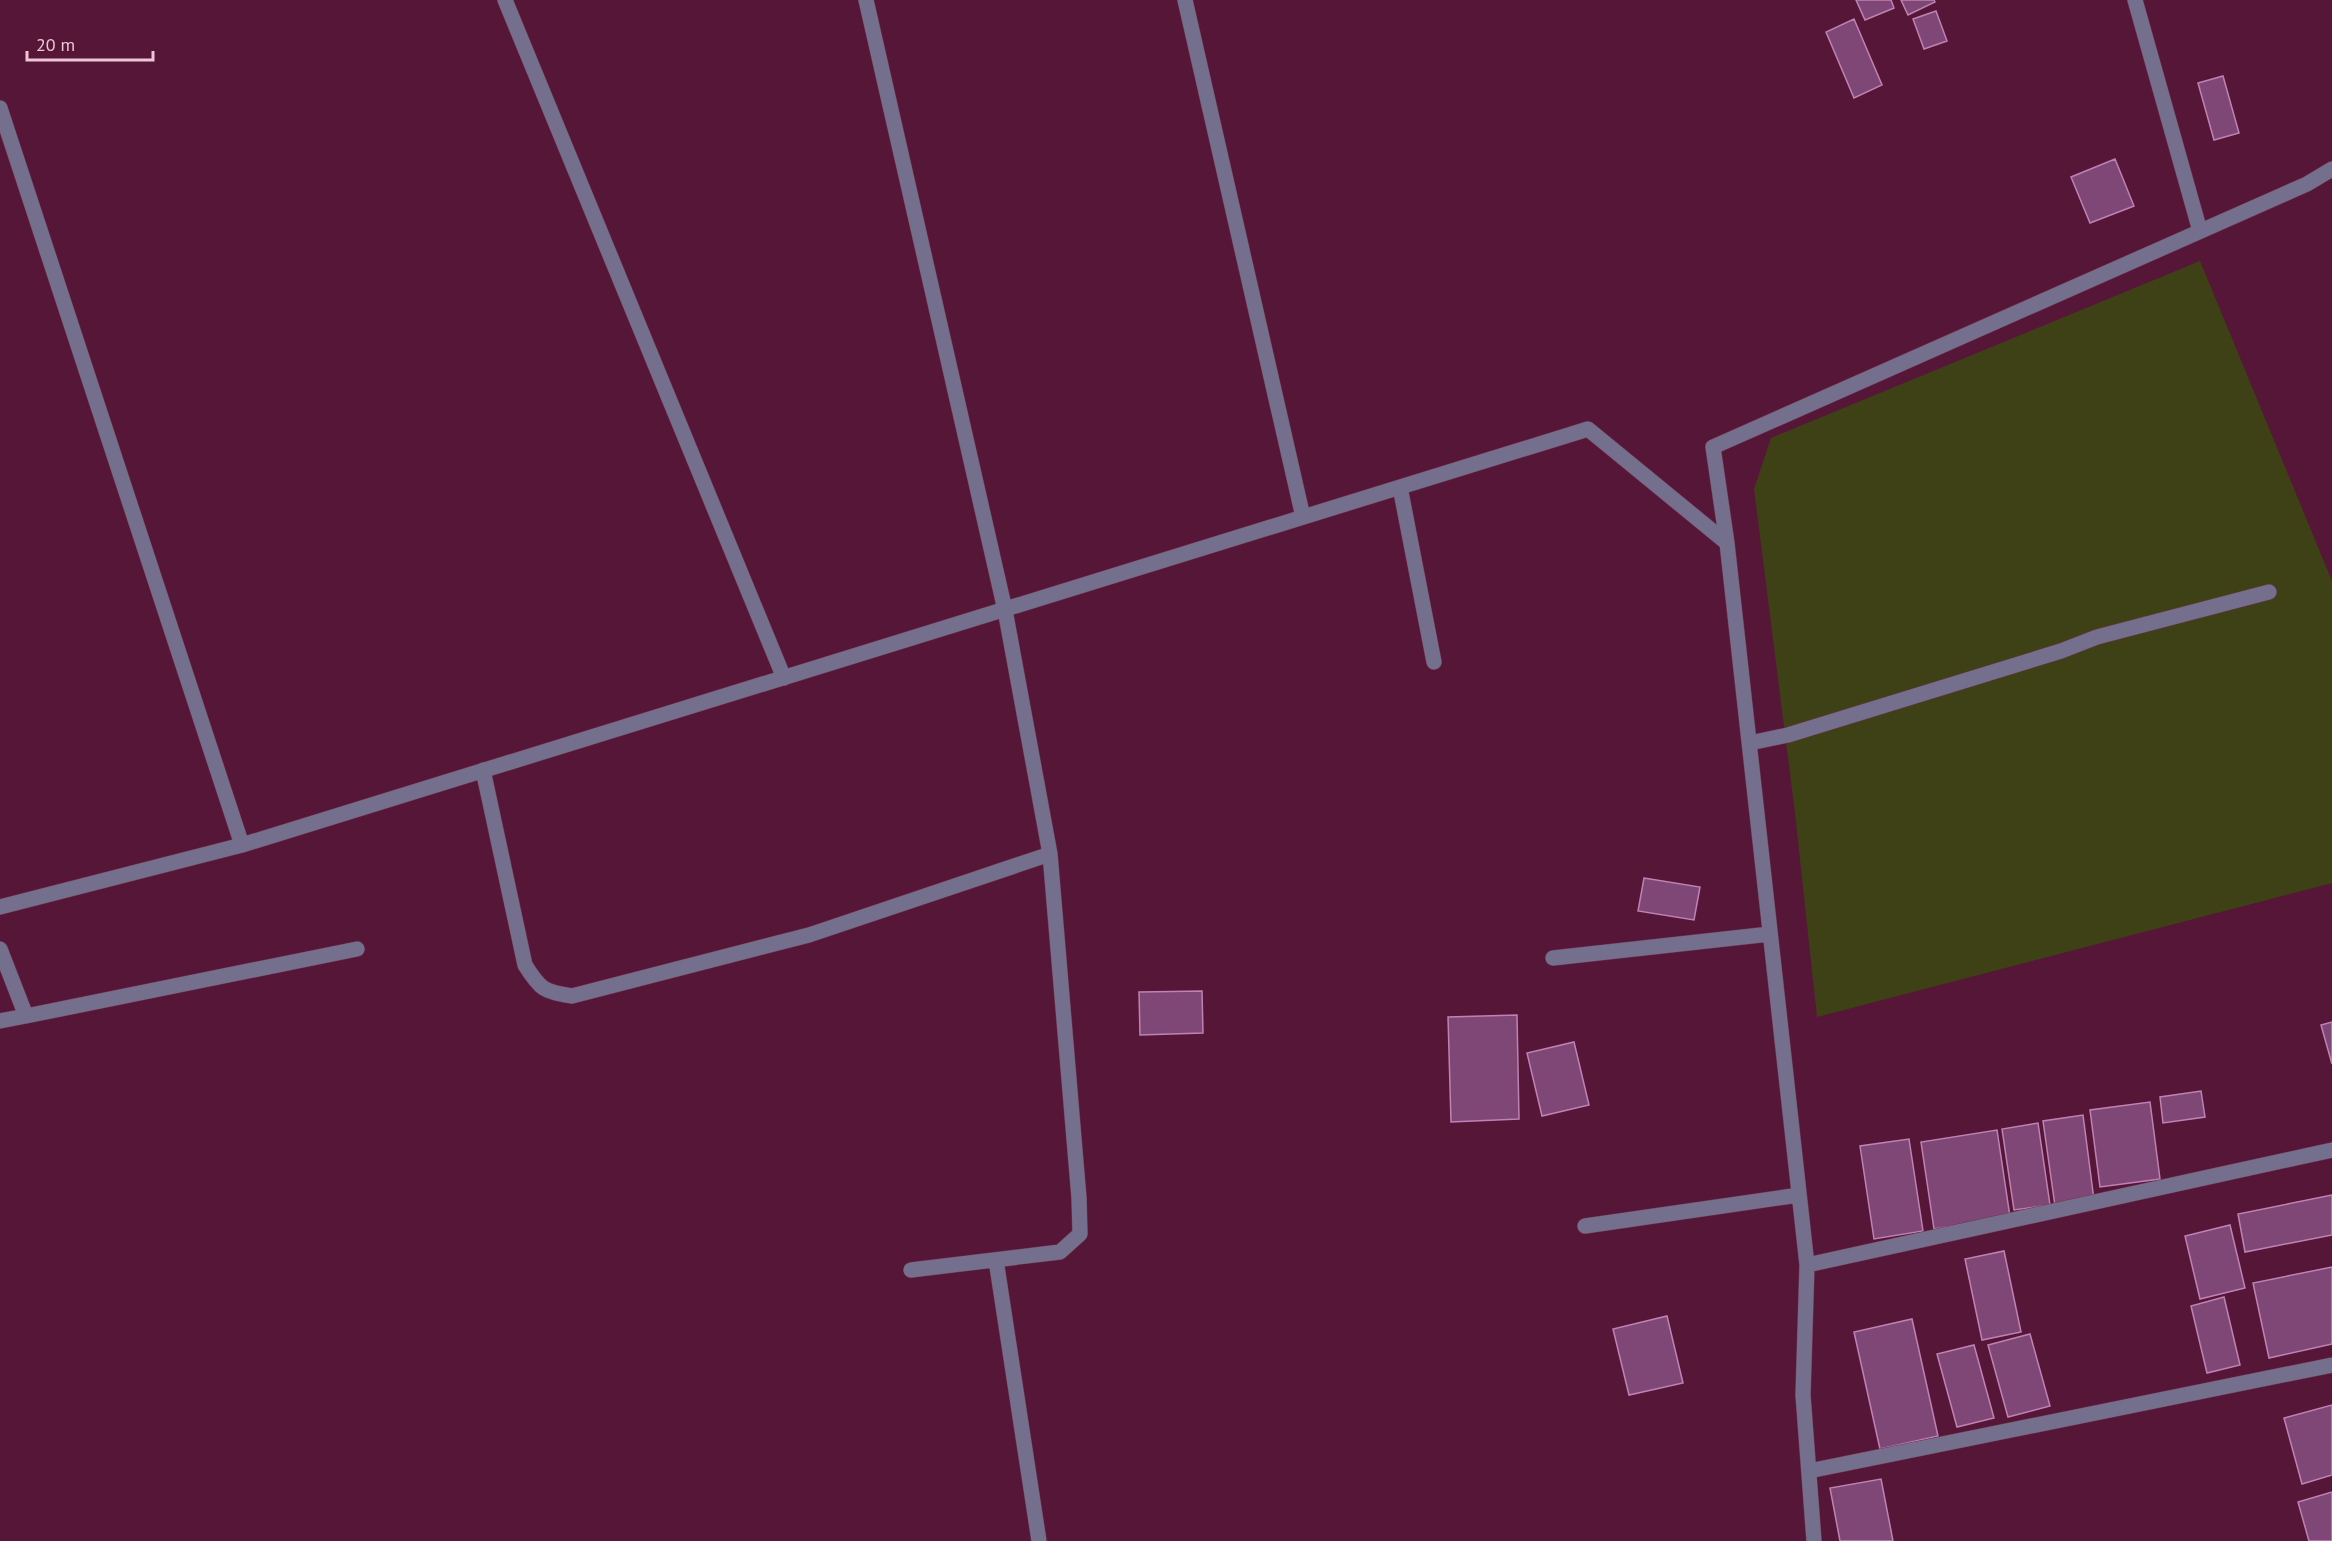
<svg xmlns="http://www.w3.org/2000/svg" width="2332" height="1541" viewBox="0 0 2332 1541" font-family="'PT Sans',sans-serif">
<rect width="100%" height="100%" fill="#561637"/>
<path fill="#3e4116" d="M2200,261l132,320v302l-515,134 -22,-204 -41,-324 17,-51z"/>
<path fill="#7f4776" stroke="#bf82b5" stroke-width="1.5" d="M1856,0h35l3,8 -29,12z
M1901,0h33l1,2 -27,13z
M1936,11l11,30 -23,8 -11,-30z
M1854,19l28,66 -28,13 -28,-66z
M2223,76l16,57 -25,7 -16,-57z
M2115,159l19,47 -44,17 -19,-46z
M1644,878l56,9 -6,33 -56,-9z
M1202,991l1,42 -63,2 -1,-43z
M1517,1015l2,104 -68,3 -3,-105z
M2332,1022v42l-11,-39z
M1574,1042l15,63 -47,11 -15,-63z
M2201,1091l4,26 -42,6 -3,-26z
M2150,1102l10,77 -60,8 -10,-77z
M2083,1115l11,85 -39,6 -12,-85z
M2038,1123l12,82 -36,5 -12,-81z
M1997,1130l13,87 -76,12 -13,-87z
M1909,1139l14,92 -49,8 -14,-93z
M2332,1195v40l-87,17 -7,-38z
M2230,1225l15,63 -45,11 -15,-63z
M2004,1251l17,81 -39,8 -17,-81z
M2332,1267v77l-63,14 -16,-75z
M2224,1297l16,68 -33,8 -16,-67z
M1667,1316l16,67 -54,12 -16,-66z
M1912,1319l26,117 -58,13 -26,-117z
M2030,1334l20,72 -42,11 -20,-72z
M1974,1345l20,73 -37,9 -20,-73z
M2332,1405v70l-30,9 -18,-66z
M1881,1479l12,62h-53l-10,-53z
M2332,1492v49h-23l-11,-39z"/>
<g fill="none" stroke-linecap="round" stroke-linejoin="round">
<g stroke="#713653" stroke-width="16">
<path id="minor" d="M505,0l279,678
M866,0l139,610 45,244 29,344 1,36 -20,18 -149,18
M1185,0l118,517
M2135,0l65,231
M0,108l242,737
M1400,487l34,175
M1750,743l38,-8 273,-84 36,-14 172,-45
M483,770l42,195c15,24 19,27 47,31l237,-61 241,-81
M0,907l242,-62 1346,-416 139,114
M0,949l26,67 -26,5
M1553,958l217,-24
M26,1016l331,-67
M1585,1226l214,-31
M996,1260l43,281
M1807,1265l525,-115
M1809,1471l523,-106
M1814,1541l-11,-146 4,-130 -80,-722 -14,-96 594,-263 25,-15"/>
</g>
<use href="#minor" stroke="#746f8c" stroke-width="15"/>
</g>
<path d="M27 51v9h126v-9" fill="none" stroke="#eec5d5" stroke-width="3"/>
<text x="36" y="51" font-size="18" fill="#eec5d5" stroke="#561637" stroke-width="4.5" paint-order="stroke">20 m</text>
</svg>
